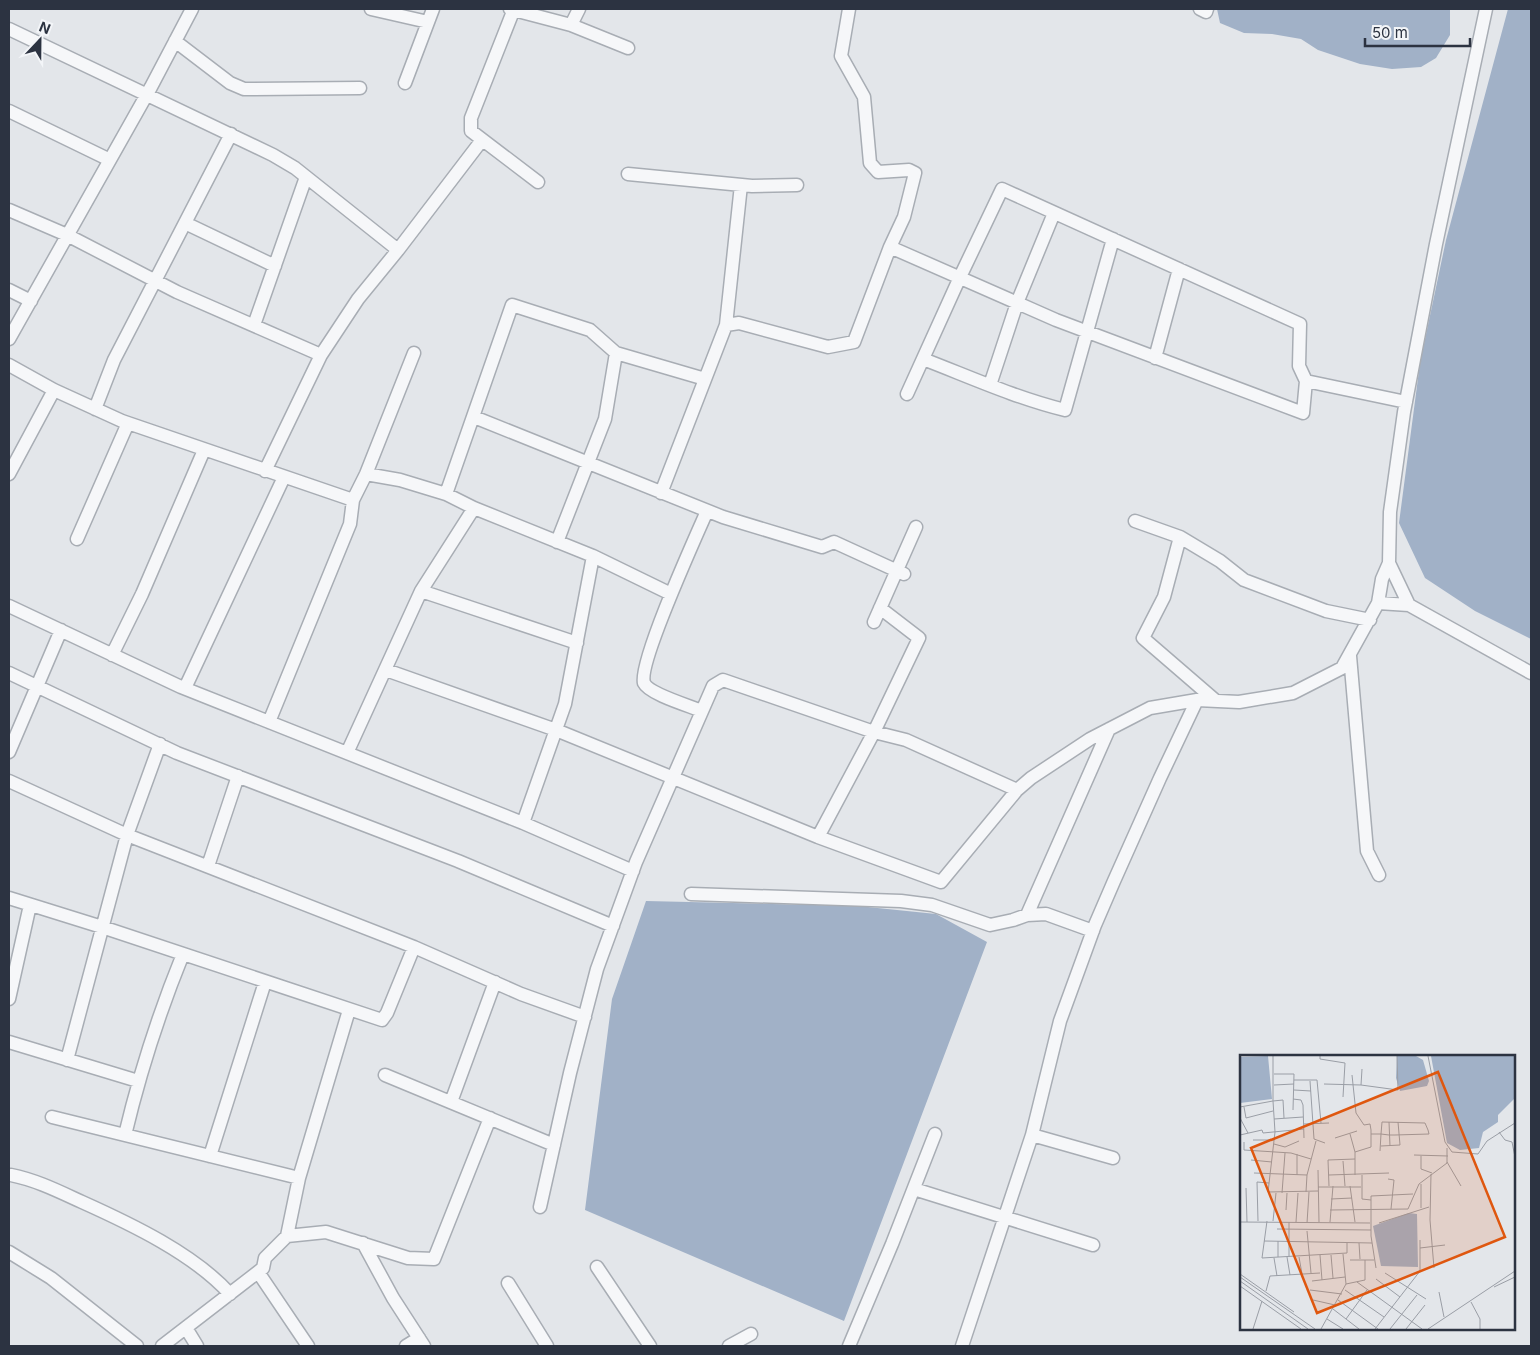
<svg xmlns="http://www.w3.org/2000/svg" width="1540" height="1355" viewBox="0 0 1540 1355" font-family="Inter,sans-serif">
<rect width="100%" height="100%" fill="#e3e6ea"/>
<path fill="#a1b1c7" d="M1217,9h233v26l-14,23 -15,9 -29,2 -32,-5 -42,-14 -17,-11 -29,-5 -28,-1 -24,-10z
M1508,9h23v630l-56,-28 -50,-33 -26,-55 21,-160 26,-123z
M646,901l212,5 78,8 51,28 -143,379 -259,-111 27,-211z"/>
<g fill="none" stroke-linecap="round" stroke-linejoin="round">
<g stroke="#a8adb4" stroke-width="15">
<path id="street" d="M371,9l57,13
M510,9l61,16 57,23
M514,9l-43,109v13l67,51
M1200,9l6,3 1,-3
M1486,9l-50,235 -32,168 -14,100 -1,51 20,42 122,68
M571,25l8,-16
M9,29l264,126 22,13 103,82
M175,41l55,42 14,6 116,-1
M405,83l28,-74
M9,111l101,49
M628,174l124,12 45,-1
M9,210l58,25 110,57 144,63 -56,116
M185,223l90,43
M890,247c55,24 110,48 166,73l247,93 3,-32 -7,-15 1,-42 -298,-135 -42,88 -53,117
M9,290l22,11
M254,325l52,-148
M726,325l15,-140
M9,339l142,-252 41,-78
M321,355l37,-56 40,-49 84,-110
M1155,358l24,-89
M923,359c47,18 93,39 142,51l48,-171
M9,365l45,25 68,31 231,79
M1306,381l100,21
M990,385l27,-82 37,-90
M95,409l19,-49 117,-226
M474,417l249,100 99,30 12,-5 70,32
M9,474l45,-84
M366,474l34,6 46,14 28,14 119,48 78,38
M661,493l65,-168 13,-2 89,24 26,-5 36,-95 14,-30 11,-44 -6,-3 -31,2 -8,-9 -6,-66 -23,-41 8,-47
M446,494l66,-189 78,25 26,23 89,26
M1135,521l45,16 40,24 24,19 82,31 44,9
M1180,537l-16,60 -21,41 73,63
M77,539l51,-116
M557,542l48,-123 11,-66
M421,591l156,52
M1378,603l31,2
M9,606l172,81 342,136 110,48
M874,622l42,-95
M112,655l30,-61 62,-144
M1350,656l17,195 12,24
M386,670l170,60 262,107 123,45 76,-92 14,-12 59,-39 60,-31 47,-8 42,2 54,-9 49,-25 36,-65 4,-24 7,-16
M9,673l168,80 281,108 155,65
M185,688l99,-211
M702,711c-12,-5 -53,-17 -58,-28 -6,-19 52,-147 63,-172
M269,722l81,-198 3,-24 13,-26 48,-121
M9,752l52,-122
M347,753l74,-162 53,-83
M9,781l118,54 287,112 107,47 64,23
M523,823l42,-119 28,-148
M818,837l56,-105 45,-94 -39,-30
M208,866l30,-90
M691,894l210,7 31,4 58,20 23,-5 14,-5 19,-1 47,17
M9,898l93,29 280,93 5,-7 27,-66
M1027,915l82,-186
M9,999l21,-94
M9,1042l129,39
M67,1060l60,-225 33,-91
M385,1075l169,70
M451,1102l44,-120
M52,1117l247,61
M125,1135c15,-63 34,-122 58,-181
M1032,1135l81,23
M210,1156l55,-174
M11,1175c25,5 47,16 71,27 49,22 112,52 148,92
M914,1189l179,56
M540,1207l30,-134 27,-104 39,-107 77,-176 10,-6 151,52 32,8 111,50
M287,1236l12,-58 50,-168
M363,1243l30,55 31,48
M9,1252l42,26 86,68
M597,1267l53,79
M258,1272l50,74
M508,1283l39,63
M186,1328l11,18
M162,1346l96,-74 5,-4 2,-10 22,-22 39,-4 82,26 26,1 56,-141
M406,1346l13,-8
M729,1346l22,-12
M849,1346l43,-102 43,-110
M962,1346l70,-211 28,-114 35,-96 19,-44 46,-103 37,-78"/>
</g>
<use href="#street" stroke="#f6f7f9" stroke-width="12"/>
</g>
<g transform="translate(1240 1055)">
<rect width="275" height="275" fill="#e3e6ea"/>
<path d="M28,1l4,43 -32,4v-46zM157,1h19l7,4 6,21 -2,5 -27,5 -4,-13zM191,1h84v42l-17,17v7l-15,10 -4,16 -19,2 -13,-7zM169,158l8,1 1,53 -37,-1 -8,-40z" fill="#a1b1c7"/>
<path fill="none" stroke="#9a9ea6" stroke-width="1" d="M80,1v3l25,4 -2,34M188,1l17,86 7,10 26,2 9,-13 28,-18M122,14l-1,16 37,5 -1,-34M34,19h20l-1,36M112,20l4,38 8,12 6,-1 1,6v17l-16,5v23M54,25h23l4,43M70,26l4,58 11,4M84,29l37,1M34,30l20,-1M54,35l17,1M53,44l8,1 2,5 1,33M0,52l33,-6v-45M4,52l2,11 27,-7M0,63l8,15M44,63l-1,-18 -10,1 2,31 -7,60 50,-1M34,64l29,-2M149,67l1,24M64,69l25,-1M259,77l6,8 7,2 3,15M110,79l5,18M131,79h10l8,1h6l34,-1 -1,-4 -3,-7 -43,-1 -1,12 -1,17M0,80l22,-5 1,3 41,-4M95,83l22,-7M13,85h21M4,87v8l47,3 20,6M34,89l11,3 14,-6M141,91l19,-1 -2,-23M57,99v21M174,100l34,1M181,101v13l11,4M11,105l21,2M103,106l2,25M207,107l14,24M78,115l1,52M14,118l53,2 -1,17M191,119l-1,46 4,48M67,120l9,-34M89,120l60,-2M122,120v24l9,1M148,124l6,1 -3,29M89,131l-1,-26 27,-1M110,131l5,36M78,132h43M6,133l1,34M42,138l3,-40M91,144l21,-1M181,153v-24M46,155l1,-17M90,155l78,-1 11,-25 28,-21v-15M18,166l-1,-39 12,1M27,166l-5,37 85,-5v-10M33,166l3,-28M0,167l130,1M56,167l2,-29M90,167l3,-36M67,168l2,-31M139,168l50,-16M37,174l94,1M67,176l4,42M24,186l108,2M119,188l1,16M180,193l25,-3M103,199l3,30M80,200l2,25M91,200l2,23M38,202v-16M47,202l3,18M49,202v-35M59,202l3,17M34,203l3,18M110,205h24M136,213l-5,-32v-40l42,-2M145,218l41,26M0,219l54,38M0,222l75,52M136,224l24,18M0,226l68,48M72,226l33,-4M117,227l65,47M0,231l61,43M254,232l21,-10M70,235l32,4M105,235l39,27M26,236l4,-15 50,-3M199,237l5,25M73,245l22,5M98,245l40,29M231,247l9,17v10M93,254l26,20M87,264l16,10M106,264l21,-29M13,274l9,-28M81,274l25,-45 19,-4v-20M135,274l45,-58v-31M150,274l27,-34M166,274l19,-24M188,274l87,-58"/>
<path fill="#df570f" fill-opacity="0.15" stroke="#df570f" stroke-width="2.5" d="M198,17l67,165 -188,76 -66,-165z"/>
<rect width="275" height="275" fill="none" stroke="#2c3341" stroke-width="2.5"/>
</g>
<rect width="1540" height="1355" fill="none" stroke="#2c3341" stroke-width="20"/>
<g transform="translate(40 40) rotate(22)" stroke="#f3f5f8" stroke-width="4" paint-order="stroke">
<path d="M0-4L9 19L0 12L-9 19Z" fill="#2c3341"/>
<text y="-8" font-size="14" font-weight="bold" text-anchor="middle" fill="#2c3341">N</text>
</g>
<path d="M1365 38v8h105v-8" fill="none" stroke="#2c3341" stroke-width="2.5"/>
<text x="1372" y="38" font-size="15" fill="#2c3341" stroke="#f3f5f8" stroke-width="4" paint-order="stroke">50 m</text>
</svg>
